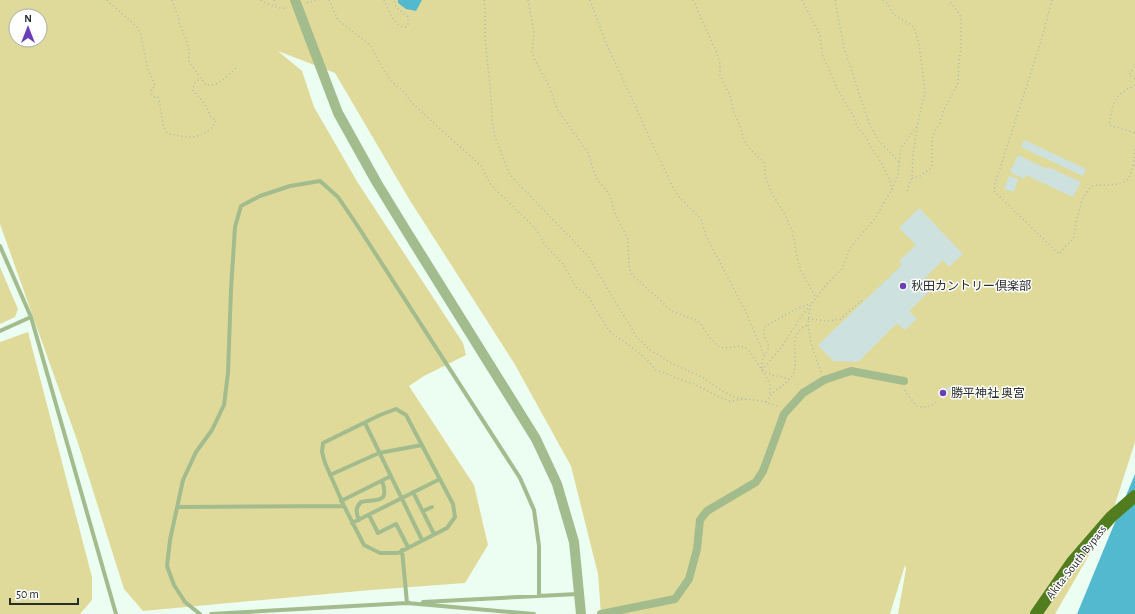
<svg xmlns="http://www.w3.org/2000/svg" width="1135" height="614" viewBox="0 0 1135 614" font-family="'Alegreya Sans','Noto Sans JP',sans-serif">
<rect width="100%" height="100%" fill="#ecfdf2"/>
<path fill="#e0da9a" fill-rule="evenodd" d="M0,0h1135v442l-24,75 -56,97h-157l8,-45 -1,-4 -15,49h-289l-3,-40 -27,-108 -57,-103 -105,-164 -74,-126 -57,-22 24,20 12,36 44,76 105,160 3,12 -42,21 -15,10 65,99 14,60 -23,38 -94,7 -228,21 -19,-22 -47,-149 -77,-216zM16,16h24v24h-24z
M0,267l18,42 -3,8 -15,7z
M28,332l64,245v23l-12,14h-80v-272z"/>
<path fill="#52b9cf" d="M398,0h24l-6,11 -10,-2 -8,-6z
M1135,474v140h-58z"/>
<path fill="#cde1de" d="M1024,140l62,29 -3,7 -62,-29z
M1018,155l29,14 1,-2 33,15 -8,15 -47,-22 -2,4 -14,-7z
M1009,176l9,3 -4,13 -10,-3z
M919,208l44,46 -14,13 -6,-7 -21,21 9,9 -22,21 8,8 -12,11 -8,-7 -39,39 -25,-1 -15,-16 84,-80 -3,-4 17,-16 -17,-17z
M949,386l2,3 -3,3 1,2 -7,5 -5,-7 6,-5 2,2z"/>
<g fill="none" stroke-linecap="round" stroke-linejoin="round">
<path stroke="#abb9b0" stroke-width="1.5" stroke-dasharray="1 3" stroke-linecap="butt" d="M107,0l30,27 4,8 6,31 8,20 -4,4v3l3,4h4c4,12 2,25 9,36 17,4 27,8 42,-3 4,-3 6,-5 7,-10l-6,-4c-3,-11 -9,-17 -17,-25l1,-7 7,-6
M172,0l3,9 4,10v4l10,24v15l17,23c14,1 21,-9 31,-18
M261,0c8,5 17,9 26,8
M274,0l2,7
M329,0l9,20 32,25 16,29 9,11 9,7 8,11 69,63 10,19 45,44 9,16 18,19 13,23 12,9 20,33 6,6 15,10 18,15 9,10 26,10 12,4 27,14 9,3 17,-2
M384,0c5,10 9,27 22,27l2,-3v-7l-12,-10 -2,-7
M484,0l1,9v28l6,59 1,25 3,16 15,38 78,81 48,80 14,14 23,14 29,13 20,14 15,7 26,3 17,6
M528,0l6,32 -2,20 2,6 16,30 7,21 32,45 3,13 5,12 12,15 8,24 11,21 1,30 4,7 27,24 11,11 25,9 4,3 11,16 7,7 7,2 14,-2 7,2 5,5 19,30v13
M590,0l16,43 67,145 7,10 21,21 5,17 39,74 19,45
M693,0l23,51 4,13v11l11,23 2,12 7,16 4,14 6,9 13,12 2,5v10l6,16 13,21 8,17 6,32 4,11 14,25
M802,0l18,35 2,19 16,36 16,27 4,12 7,6 7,14 6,8 12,23 2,10
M835,0l9,48 26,78 9,15 21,22
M1052,0l-10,38 -47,146 -1,7 65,63 15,-17 2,-15 6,-22 7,-11 5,-4c34,1 38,-1 41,-36
M307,3l9,-3
M1135,67l-6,8 6,4
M1135,85c-24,13 -20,14 -26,40l24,7 2,4
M912,178l8,-2 10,-7 2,-4v-26l3,-8 5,-8 4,-14 14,-26 1,-22 2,-12v-27l-1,-7 -11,-15
M907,191l5,-14 1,-23 5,-30
M808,319l21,2 11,-2 23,-19
M762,368c-3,-14 14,-18 2,-31v-10l32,-18 15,-6
M762,370l19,-22 21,-33 8,-9
M762,370l10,5 18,4
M821,372l-10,-29 -3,-19 2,-18 16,-21 16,-16 8,-21 26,-31 17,-30 5,-13 3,-26 16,-22 8,-34 -6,-48 -5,-17 -21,-13 -6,-11 -4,-3
M905,390l1,3 12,14c8,0 15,0 20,-7
M766,402c2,-3 4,-6 6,-8 6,-7 18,-11 22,-22 5,-17 -8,-38 14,-47"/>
<path stroke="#a3bc8d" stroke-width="4" d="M0,246l31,71 85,297
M0,331l31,-14
M396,409l10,6 47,89 2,13 -8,11 -49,25h-18l-16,-8 -20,-39 -19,-43 -3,-11 1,-9 57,-28z
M365,423l57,117
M330,475l49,-22 43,-8
M413,492l21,42
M341,501l50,-25
M177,507l167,-1
M423,511l9,-4
M369,515l9,18 18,-9 12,23
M359,520c-3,-7 -4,-12 2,-18 16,-3 29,2 21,-21
M352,523l88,-44
M402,550l5,53h3
M423,602l155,-8
M200,614l-15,-12 -11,-17 -7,-19 3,-26 13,-60 13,-28 16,-22 12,-25 4,-32 3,-84 4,-62 6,-21 19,-10 30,-10 30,-5 18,16 19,28 163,253 14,32 5,36v49
M211,614l196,-11 127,11"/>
<path stroke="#a3bc8d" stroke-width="8" d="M601,614l74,-15 14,-20 8,-30 3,-29 7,-9 49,-29 7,-11 21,-57 19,-21 21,-13 27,-9 53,10"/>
<path stroke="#a3bc8d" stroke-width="10" d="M295,0l43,113 39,70 30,49 129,207 21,45 17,58 7,72"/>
<path stroke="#527d1e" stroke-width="12" d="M1036,614l36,-52 39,-45 24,-21"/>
</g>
<g fill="#6b3eb6" stroke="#fff" stroke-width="1.5">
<circle cx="903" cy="286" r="4"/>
<circle cx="943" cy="393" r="4"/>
</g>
<g text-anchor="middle" stroke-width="3" stroke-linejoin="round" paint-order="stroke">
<g font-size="12" fill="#272d29" stroke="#fff" text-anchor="start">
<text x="911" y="290">秋田カントリー倶楽部</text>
<text x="951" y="397">勝平神社 奥宮</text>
</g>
<g font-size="12" fill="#272d29" stroke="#fff">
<text transform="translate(1076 562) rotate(-52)" y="4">Akita-South Bypass</text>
</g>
</g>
<g transform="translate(28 28)"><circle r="19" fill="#ffffff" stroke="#a9aba9"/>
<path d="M0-3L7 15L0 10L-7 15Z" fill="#6b3eb6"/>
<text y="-6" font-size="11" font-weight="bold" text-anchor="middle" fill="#272d29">N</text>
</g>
<path d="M10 598v6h68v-6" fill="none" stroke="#272d29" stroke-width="2"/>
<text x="16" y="598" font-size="12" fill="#272d29" stroke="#ffffff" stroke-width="3" paint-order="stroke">50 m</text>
</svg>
